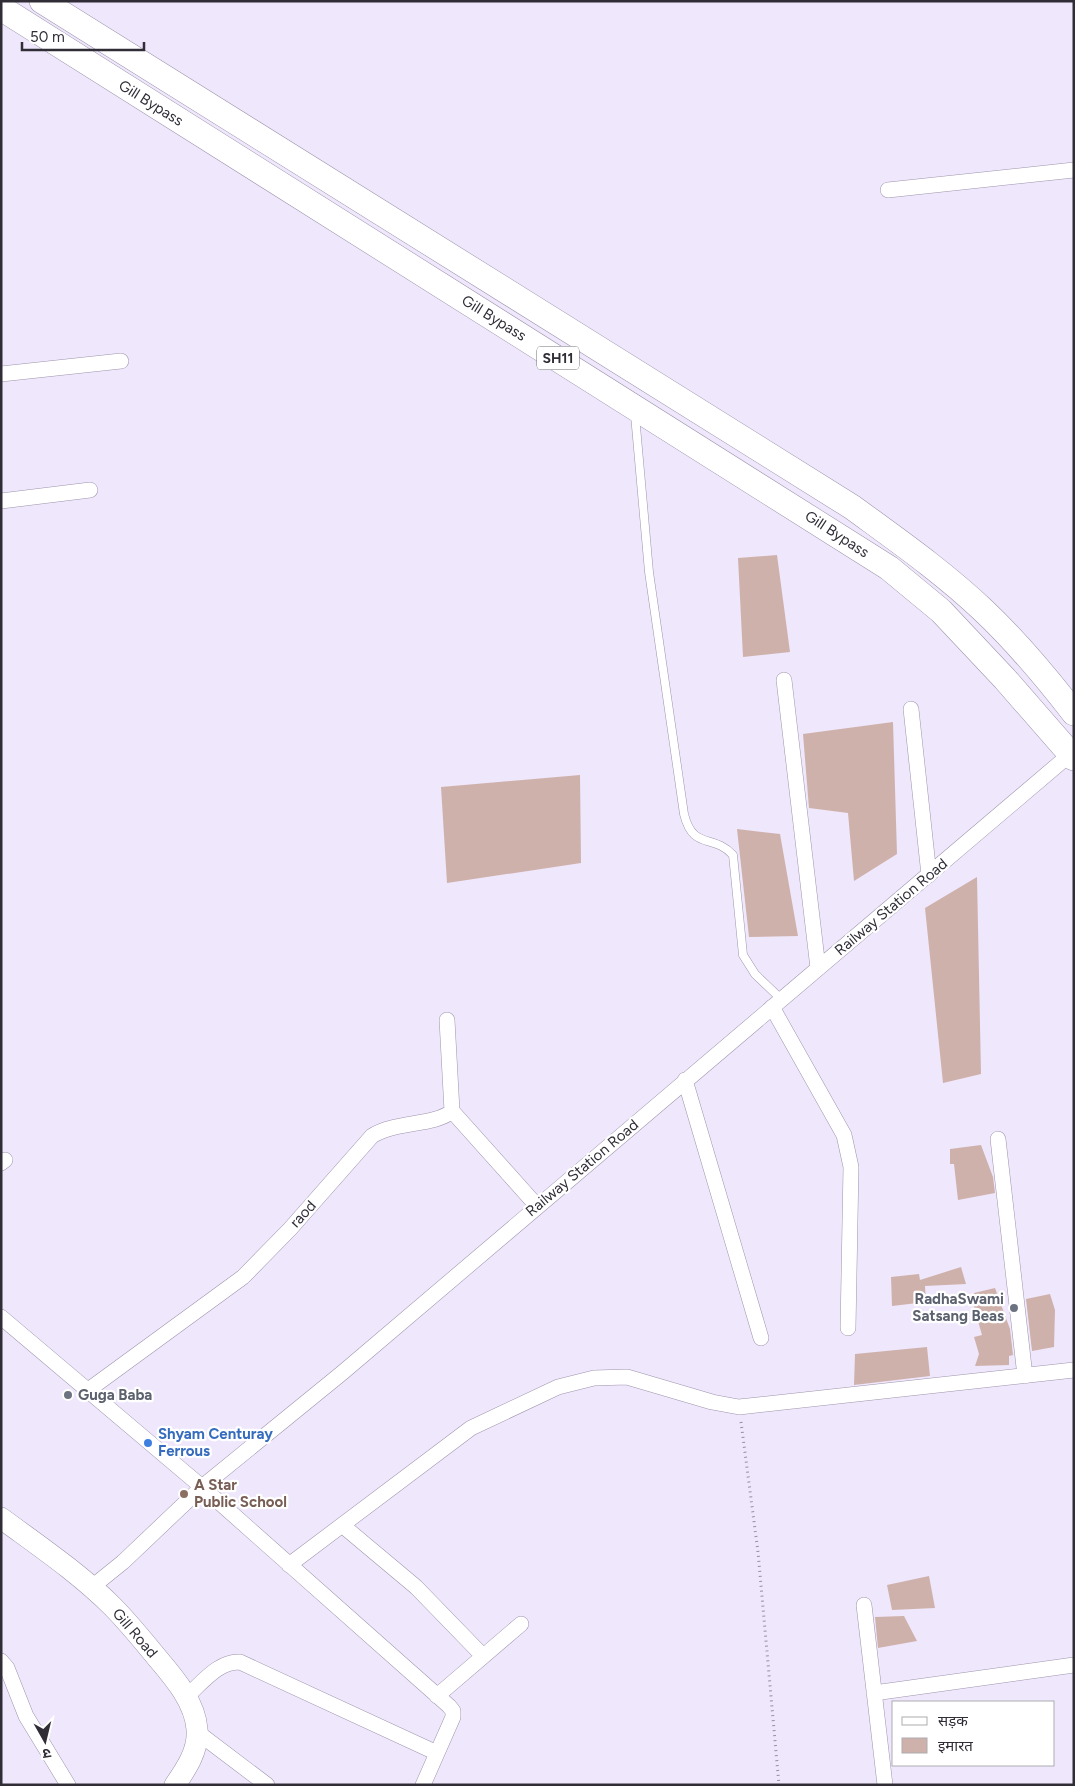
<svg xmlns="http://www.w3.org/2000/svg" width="1075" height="1786" viewBox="0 0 1075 1786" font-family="Figtree,'Noto Sans Devanagari',sans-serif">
<rect width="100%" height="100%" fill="#efe7fc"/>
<path fill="#cfb1ab" d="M777,555l13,97 -47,5 -5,-99z
M893,722l4,132 -43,27 -6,-68 -39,-5 -6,-74z
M580,775l1,88 -134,20 -6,-96z
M737,829l43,5 18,102 -49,1z
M977,877l4,197 -38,9 -18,-175z
M981,1145l12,32 2,16 -37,7 -4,-36h-4v-15z
M961,1267l5,17 -41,2 1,16 -34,4 -1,-29 28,-3 1,6z
M995,1288l15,41 3,26 -4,1v9l-34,1 4,-12 -5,-17 8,-2 -8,-28v-14z
M1050,1294l5,16 -1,37 -22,4 -6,-52z
M927,1347l3,29 -76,9 1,-31z
M929,1576l6,32 -43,2 -5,-25z
M904,1616l13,25 -39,7 -3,-31z"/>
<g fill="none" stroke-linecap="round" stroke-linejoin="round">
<g stroke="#9e94ac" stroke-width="9">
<path id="lane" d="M635,415l14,157 35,242c9,37 29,19 49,41l10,100 12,19 26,25"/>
</g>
<g stroke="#9e94ac" stroke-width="16">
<path id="street" d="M888,190l186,-20
M1,374l120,-13
M1,501l89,-11
M784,680l34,288
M911,709l18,166
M772,1007l72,128 7,32 -3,161
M685,1080l76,258
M452,1111l85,95
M998,1139l27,237
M1,1163l4,-3
M1,1317l201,170 247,219 4,5v6l-30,68
M87,1391l156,-114 47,-48 82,-93c23,-15 63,-10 80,-25l-5,-91
M342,1525l74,62 67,69
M289,1565l182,-137 87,-41 36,-9 33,-1 85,25 27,5 335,-37
M92,1587l31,-25 79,-75 140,-114 732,-622
M864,1605l21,180
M1,1661l6,7 19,48 42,69
M874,1693l200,-28
M437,1696l84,-72
M186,1697c16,-14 32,-36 54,-35l197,91
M197,1732l70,53"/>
</g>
<g stroke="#9e94ac" stroke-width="22">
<path id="secondary" d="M1,1518c38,28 78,55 111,88 17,17 32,36 47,54 17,20 36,43 38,69 2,21 -11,40 -22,56"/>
</g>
<g stroke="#9e94ac" stroke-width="26">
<path id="primary" d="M42,1l810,506c45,33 91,65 131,103 34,32 63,67 91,103
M1,8l888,560 52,43 64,68 69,79"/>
</g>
<path stroke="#958f9e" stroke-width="3" stroke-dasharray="1 4" stroke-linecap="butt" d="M741,1422l17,130 21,233"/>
<use href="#lane" stroke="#fff" stroke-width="8"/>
<use href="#street" stroke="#fff" stroke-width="15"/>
<use href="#secondary" stroke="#fff" stroke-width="21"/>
<use href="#primary" stroke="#fff" stroke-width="25"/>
</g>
<g fill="#6b7280" stroke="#fff" stroke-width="2">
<circle cx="1014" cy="1308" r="5"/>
<circle cx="68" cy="1395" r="5"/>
</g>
<circle fill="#3f7fe0" stroke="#fff" stroke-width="2" cx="148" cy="1443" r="5"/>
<circle fill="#8d6e63" stroke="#fff" stroke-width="2" cx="184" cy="1494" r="5"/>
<g text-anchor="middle" stroke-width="4.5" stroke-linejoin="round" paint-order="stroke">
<rect fill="#fff" stroke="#6f6c73" stroke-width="1" x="537" y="346.5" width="42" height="23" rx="4"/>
<g font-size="14" font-weight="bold" fill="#312d37">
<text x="558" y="363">SH11</text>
</g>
<g font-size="15" fill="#312d37" stroke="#fff">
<text transform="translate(151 103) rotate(32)" y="5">Gill Bypass</text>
<text transform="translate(494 318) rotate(32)" y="5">Gill Bypass</text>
<text transform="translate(837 534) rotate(33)" y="5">Gill Bypass</text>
<text transform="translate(891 907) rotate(-40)" y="5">Railway Station Road</text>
<text transform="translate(582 1168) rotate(-40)" y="5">Railway Station Road</text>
<text transform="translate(303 1214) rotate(-48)" y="5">raod</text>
<text transform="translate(135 1633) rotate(49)" y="5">Gill Road</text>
</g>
<g font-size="15" font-weight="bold" fill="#5b616d" stroke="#fff" text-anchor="end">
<text x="1004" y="1304">RadhaSwami<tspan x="1004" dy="17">Satsang Beas</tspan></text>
<text x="78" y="1400" text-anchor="start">Guga Baba</text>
</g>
<g font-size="15" font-weight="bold" fill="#366cbe" stroke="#fff" text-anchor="start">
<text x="158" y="1439">Shyam Centuray<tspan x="158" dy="17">Ferrous</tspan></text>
</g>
<g font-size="15" font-weight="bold" fill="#785e54" stroke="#fff" text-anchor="start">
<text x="194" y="1490">A Star<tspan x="194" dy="17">Public School</tspan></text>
</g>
</g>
<rect width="1075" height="1786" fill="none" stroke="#312d37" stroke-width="5"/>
<rect x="892" y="1701" width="162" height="65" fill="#ffffff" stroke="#adabaf"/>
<rect x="902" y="1717" width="25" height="8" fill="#ffffff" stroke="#adabaf"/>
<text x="938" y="1726" font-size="15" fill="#312d37">सड़क</text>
<rect x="902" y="1738" width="25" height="15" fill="#cfb1ab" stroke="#adabaf"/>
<text x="938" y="1751" font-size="15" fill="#312d37">इमारत</text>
<g transform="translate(45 1741) rotate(172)" stroke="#ffffff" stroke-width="4" paint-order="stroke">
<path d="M0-4L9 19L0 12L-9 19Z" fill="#312d37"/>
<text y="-8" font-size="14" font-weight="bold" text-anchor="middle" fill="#312d37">उ</text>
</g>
<path d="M22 42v8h122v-8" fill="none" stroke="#312d37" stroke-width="2.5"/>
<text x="30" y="42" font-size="15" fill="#312d37" stroke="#ffffff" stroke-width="4" paint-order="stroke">50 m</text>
</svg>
